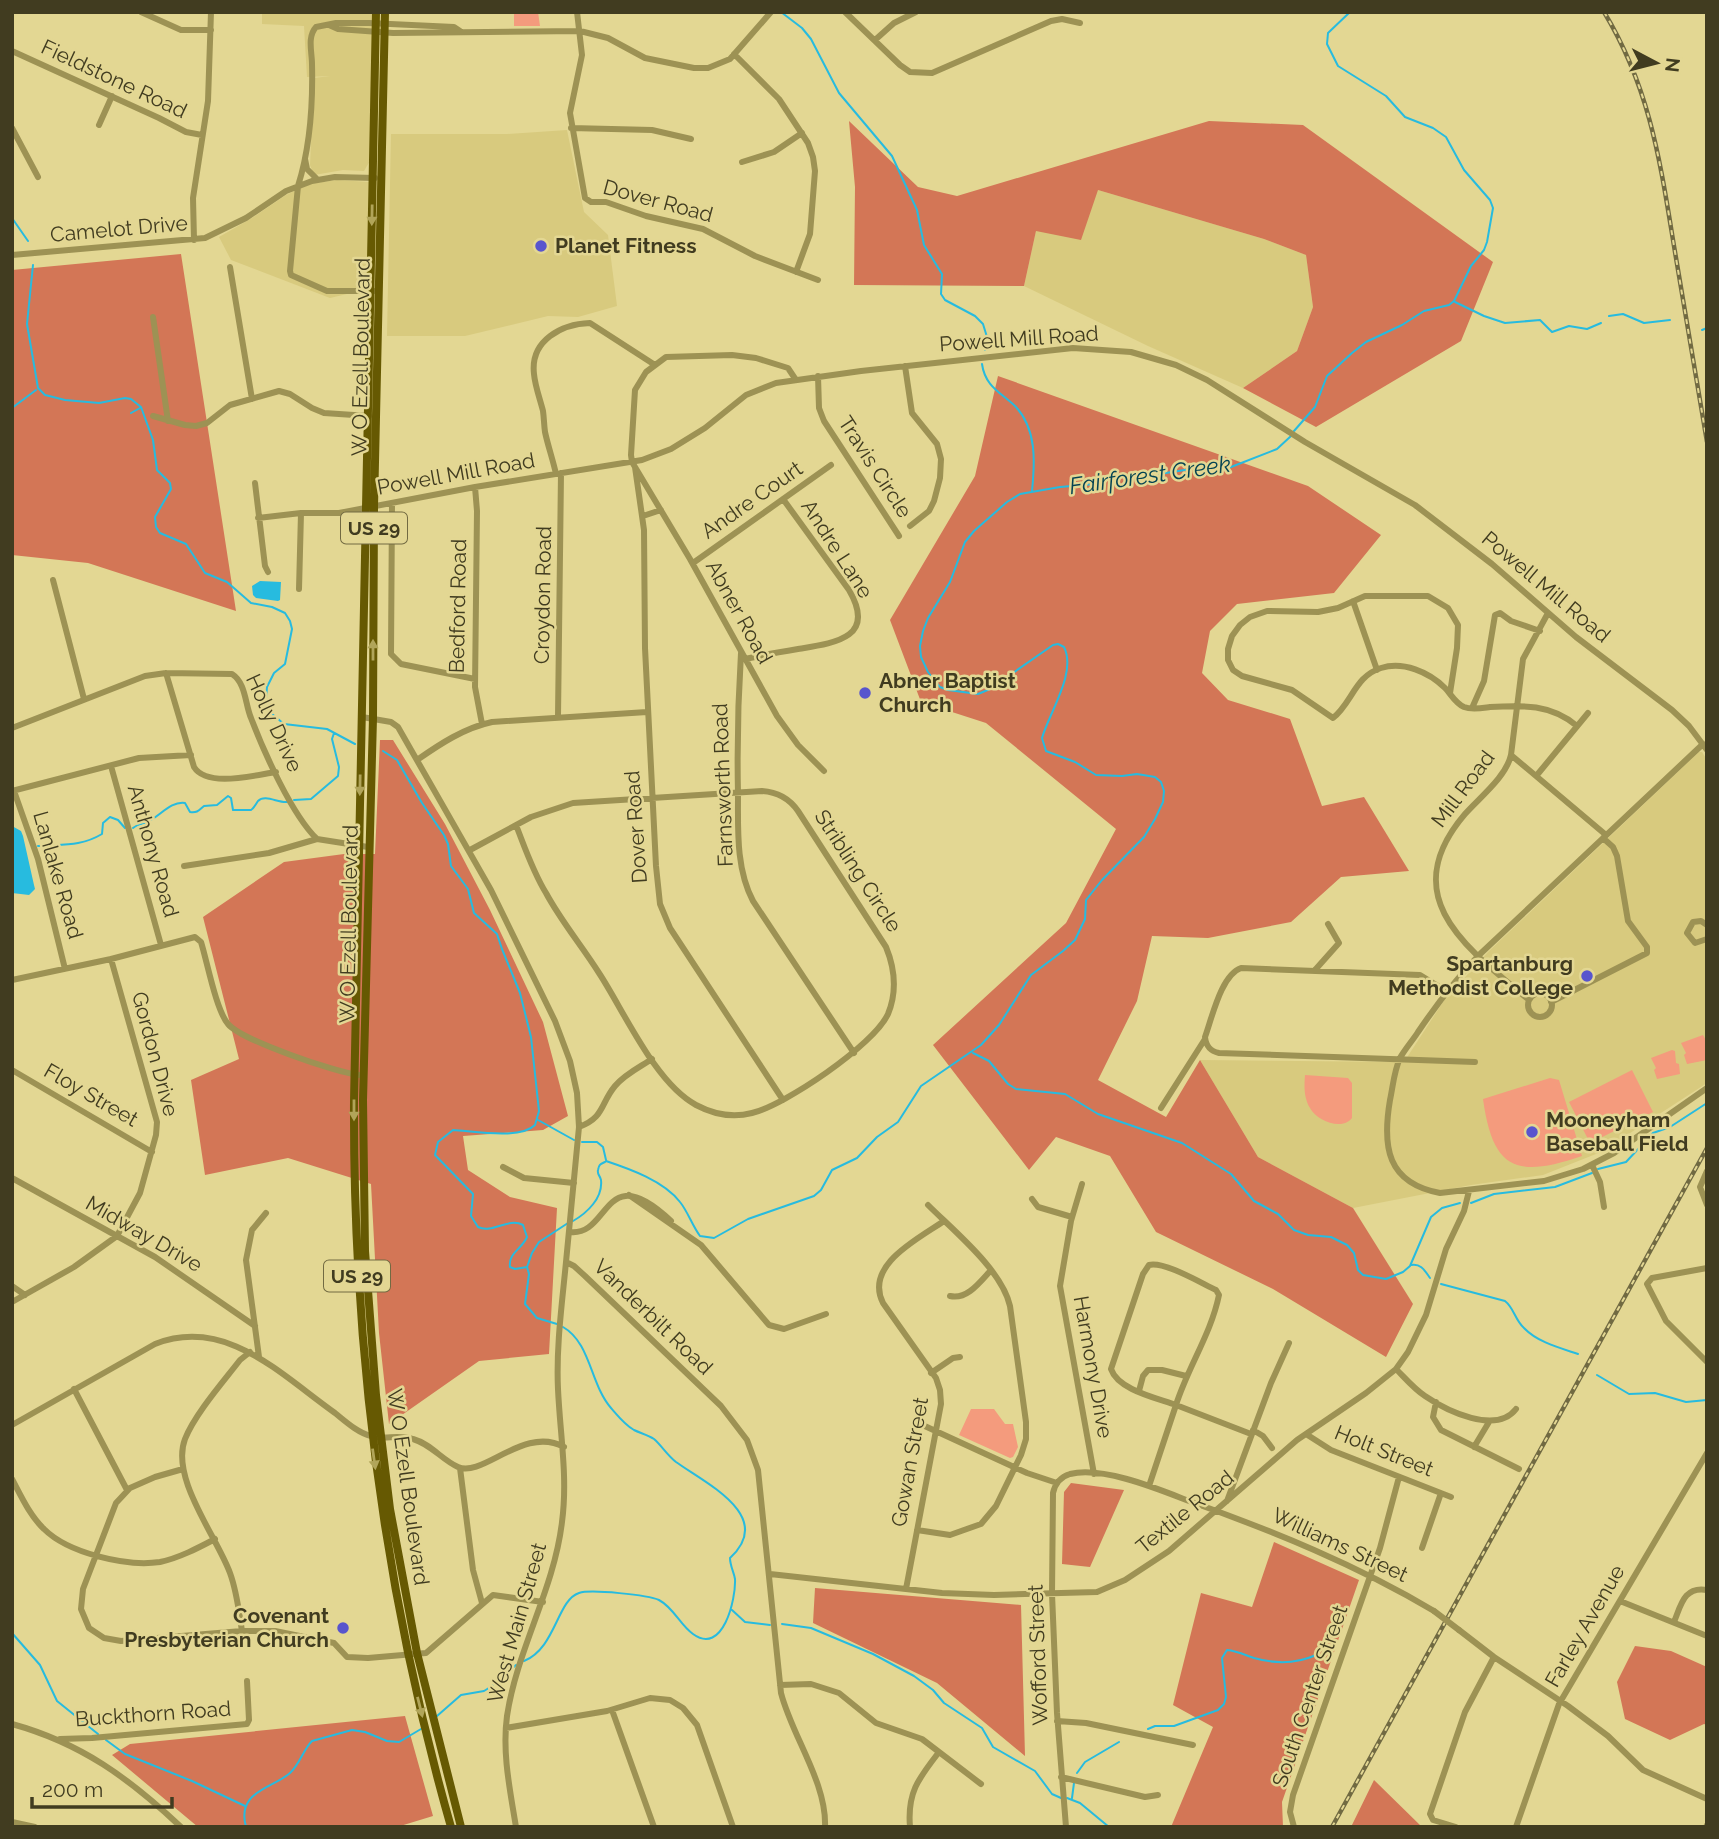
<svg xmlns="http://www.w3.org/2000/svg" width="1719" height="1839" viewBox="0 0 1719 1839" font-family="Raleway,sans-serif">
<rect width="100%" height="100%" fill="#e3d793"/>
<path fill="#d8ca7e" d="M262,12h111l-2,147 -7,12 -21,-1 -29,5 -4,-10 4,-87 16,-2 -23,1 -3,-51 -42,-2z
M567,130l17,82 24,23 9,71 -39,11 -30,-1 -83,20h-78l4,-202h116z
M337,180l33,2 -2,107 -38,9 -99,-38 -12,-23 33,-19 34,-23 23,-11z
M1098,190l166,49 42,16 7,52 -16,44 -54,37 -95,-42 -124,-60 12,-55z
M1699,752h3l5,8v323l-106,69 -58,23 -72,10 -118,23 -95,-51 -58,-97 204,2 41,-63 43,-47z"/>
<path fill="#f49b7d" d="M514,12h24l2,14h-26z
M1703,1035l4,7v18l-20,4 -3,-9 2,-2 -5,-10z
M1672,1050l3,1 1,12 3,1 1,10 -23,5 -3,-9 2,-2 -5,-10z
M1632,1070l21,42 -63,31 -21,-41z
M1305,1075l43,3 4,5v35c-10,13 -35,3 -42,-10 -6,-10 -6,-21 -5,-33z
M1550,1078l9,2 23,76c-65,22 -89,15 -99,-57z
M971,1409h23l11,15h8l5,23 -5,10 -3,1 -51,-23z"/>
<path fill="#d37656" d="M849,121l69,66 39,9 252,-75 94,4 190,137 -32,79 -145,86 -73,-39 54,-37 16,-44 -7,-52 -42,-16 -166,-49 -17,50 -45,-9 -12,55 -170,-1 1,-98z
M181,254l55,357 -148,-48 -76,-8v-285z
M998,376l310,110 73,49 -47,58 -97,11 -27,27 -8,42 26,27 62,19 32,87 42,-9 45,74 -68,6 -50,45 -83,16 -56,-2 -15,65 -39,79 68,37 34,-57 58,97 95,51 60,96 -27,53 -113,-68 -117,-57 -46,-76 -54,-19 -27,33 -96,-125 133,-122 50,-94 -130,-106 -65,-21 -31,-82 85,-144z
M380,740h13l52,84 45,86 53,112 25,94 -25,14 -80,6 5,34 42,27 47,11 -8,146 -70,7 -90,63 -10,-91 -8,-149 -83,-26 -83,17 -14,-95 48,-21 -36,-142 81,-55 60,-8h31z
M1071,1483l53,7 -34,77 -28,-3 2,-72z
M1274,1542l85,38 -77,222 1,25h-112l42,-100 -40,-22 28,-112 51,14z
M815,1588l206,17 4,151 -88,-73 -124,-60z
M1635,1646l36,5 36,16v58l-3,-1 -34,16 -45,-21 -8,-37z
M405,1716l28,100 -36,11h-199l-86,-72 18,-11z
M1374,1780l48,47h-71z"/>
<path fill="#27bbdf" d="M260,581l21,1 -1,18 -2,1 -22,-3 -3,-3 -1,-9z
M12,826l9,5 2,5 11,49 1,4 -6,6 -17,-2z"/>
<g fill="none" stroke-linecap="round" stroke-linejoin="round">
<path stroke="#27bbdf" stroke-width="2" d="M781,12l21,16 9,11 28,54 53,63 25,54 7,35 18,29 -1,20 4,6 30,16 8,8 4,13 -2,13
M12,218l16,23
M33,265l-6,59 11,64 7,7 20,5 34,3 26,-5 6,1 10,8 12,33 4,30 13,13 1,6 -16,28 1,10 4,6 26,11 19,29 22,9 24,21 21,4 13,6 5,8 2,8 -7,35 -11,9 -7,14 -1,12 6,15 12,10 43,5 28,15
M1455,302l29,14 21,7 35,-3 12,12 17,-6 18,3 14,-6
M1609,316l14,-2 21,9 26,-3
M1702,330l5,-2
M982,364c3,22 18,28 33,42 22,23 20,56 17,85
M12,408l24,-18
M131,413l9,-5
M1294,431l21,-24 12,-31 25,-23 14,-11 36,-17 22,-14 25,-6 5,-4 17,-35 13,-16 3,-8 6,-34 -3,-8 -26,-30 -18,-33 -13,-9 -28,-11 -19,-21 -48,-30 -11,-22 1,-11 22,-21
M383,751l14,9 25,43 22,32 4,9 3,22 17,23 6,24 23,21 5,15 18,44 11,44 8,74 -4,14c-15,15 -62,6 -82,5l-15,12 -3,13 38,39 -2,22 7,11c15,7 30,-10 45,-2l4,12c-5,12 -19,16 -17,30l5,2 12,-2
M294,800l17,-1 27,-23 1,-9 -7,-28 2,-6
M133,828c5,-4 10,-4 16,-7 12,-6 22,-20 36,-18l5,9c8,1 9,-2 14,-6l13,-1 11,-9 3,2 2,12h18c3,-2 5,-6 7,-9 7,-7 20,2 29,1
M38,846c25,-2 42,1 64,-12l1,-11 7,-6 8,3 7,8
M973,1053l16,8 19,23 8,5 49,5 33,20 84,29 49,31 23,27 24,13 16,16 14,5 23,2 16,8 7,8 4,17 5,5 23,4 17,-7 7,-6 21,-49 11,-9 18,-5
M538,1120l36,20
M582,1142h15l6,5 3,13
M606,1161c24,8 58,20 74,41 8,10 12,23 20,34l14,2 34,-19 66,-23 7,-6 11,-20 25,-12 20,-21 21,-15 23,-36 60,-41 18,-20 32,-50 32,-24 12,-11 10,-21 1,-19 16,-20 42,-43 11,-18 8,-17 1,-11 -3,-9 -6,-5 -18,-3 -15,2 -26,-1 -21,-13 -29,-11 -4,-13c7,-25 35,-65 22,-91l-6,-3 -5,1 -63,44 -12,5 -30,-4 -8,-3 -12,-15 -7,-15 -1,-11 3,-15 5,-13 22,-36 15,-40 9,-11 33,-29 13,-8 40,-7 35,-3 23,-8 35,-1 38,-6 40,-2 46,-18 14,-13
M1598,1169l28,-7 27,-29 17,-6 37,-24
M1471,1203l23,-9 61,-7 37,-14
M573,1221c14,-8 30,-23 28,-41 -1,-5 -4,-5 -3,-10 1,-6 3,-6 7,-8
M1411,1265c10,-2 14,6 19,13
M1441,1284l64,17c9,7 10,19 19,27 13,14 36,20 54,26
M557,1324l-20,-6 -12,-14 4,-30 -2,-7 5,-14 7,-11 29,-19
M1597,1375l32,19 26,-1 31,9 21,-2
M732,1610l13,12 25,3
M782,1624l29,4 62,26 41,22 19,14 11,13 38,25 11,19 42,24 17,23 9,4
M12,1633l28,32 17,36 41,33
M524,1661c32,-13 33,-61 55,-68 12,-4 69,2 80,7 15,8 21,25 34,34 30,22 43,-35 42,-55 -1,-7 -5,-13 -5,-21 46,-42 -25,-75 -54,-96 -9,-7 -14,-16 -22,-23 -6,-4 -14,-6 -20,-9 -9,-5 -16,-14 -23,-22 -21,-24 -20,-65 -48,-81
M437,1716l24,-21 23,-4 8,-5 24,-21
M1148,1729l7,-3h19l44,-16 6,-6 2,-7 -4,-39 5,-8c10,1 18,5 27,8 21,6 42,6 62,-3
M106,1740l19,14 67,27 53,25
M1077,1773l8,-11 34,-20
M1067,1798l13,5 29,24
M1072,1798l2,-15
M246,1827c-10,-36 26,-38 44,-54 10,-9 13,-23 22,-32l40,-11 13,2 22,9 12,1 22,-13"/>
<path stroke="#9d9254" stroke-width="6" d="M141,12l40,18h30
M577,12l5,43 -12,58 15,85 6,4h15l40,14 57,13 52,27 63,24
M845,12l55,53 10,7 22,1 119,-52 11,-2 18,4
M329,25l9,4 55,4 187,-2 28,7 37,20 49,10h14l22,-9 41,-47
M875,40l19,-17 22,-11
M12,51l147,67 27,14 16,3
M734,54l45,45 29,44 5,14 2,14 -5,63 -14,38
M99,125l13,-29
M12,128l26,49
M571,128l81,2 39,9
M305,159l2,10 10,10
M742,162l32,-10 28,-19
M298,186c12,-38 15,-81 14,-122 0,-12 -5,-27 4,-37l20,-4h33l85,4 6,4
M298,186l-8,85 1,4 36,16h47
M194,240l-1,-42 15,-97 3,-89
M12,255l193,-17 41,-20 40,-27 26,-10 23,-4 40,1
M230,267l22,132
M153,317l15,104
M905,366l7,47 25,31 4,15 -1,19 -6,23 -5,10 -19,15
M818,376l1,32 5,13 75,115
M796,380l-8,-12 -32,-10 -24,-3 -66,2 -20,15 -11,18 -4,65 1,7 58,97 87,157 21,29 26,26
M153,416l32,9 11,1 11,-3 23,-18 49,-14 11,3 22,14 12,5 45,3
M635,467l9,63 1,118 11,218 4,38 10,24 113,172
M556,474c-3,-14 -8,-28 -11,-42 -1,-7 -1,-14 -2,-21 -3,-12 -8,-25 -9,-37 -4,-34 28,-50 56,-51l65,42
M255,483l10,83 3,6
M475,487l2,24 -2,176 7,37
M392,503l-1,151 10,10 74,15
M643,516l18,-6
M258,518l43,-5h38l136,-26 167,-27 29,-11 34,-21 41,-33 30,-12 85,-12 212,-23 58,4 45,13 31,15 98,62 110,63 77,59 84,73 96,73 17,16 18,24
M693,563l138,-98
M53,580l31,119
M299,589l2,-76
M1353,601l24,69
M1548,613l-25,46 -12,96 95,80
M741,653c-3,47 -4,94 -3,141 0,36 -2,75 15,107l101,152
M745,659c18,-4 35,-7 53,-10 37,-6 79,-11 51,-59l-66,-91
M166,673l28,94c13,21 61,8 82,5
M1450,693l7,-45 1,-23 -10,-17 -20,-12h-63l-27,12 -20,4 -51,-1 -17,6 -10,8 -8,11 -4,13v11l5,10 9,6 50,14 41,28c19,-15 22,-42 48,-50 22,-7 48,4 64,20 6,6 10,15 19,19 8,3 18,1 26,0 33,-2 61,-3 87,19
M1472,708l12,-27 11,-66 5,-2 11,8 29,10
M362,717l29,5 7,5 93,163 64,131 15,40 7,32 2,34 -13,135 8,4 11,10 136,130 26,34 11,30 23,223c11,43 46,90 44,134
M558,717l3,-244
M12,728l133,-52 21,-3 66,1c14,9 13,30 19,44 13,34 41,97 66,121
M1703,744l-225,212c-23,24 -41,48 -60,76 -5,8 -13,17 -18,26 -6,13 -7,28 -10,42 -8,47 -3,83 50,93l104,-12 39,-12 31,-16 93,-65
M1511,755c-5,22 -31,42 -46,59 -70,82 0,133 63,185
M417,760c23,-16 47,-32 75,-38l155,-10
M111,766l50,179
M1537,775l51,-62
M12,791l127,-33 52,-3
M14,791l24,68 27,110
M470,850l61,-33 42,-14 189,-12c16,1 27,7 36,20l88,136c9,22 11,45 2,67 -14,31 -103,91 -136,99 -19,5 -39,1 -56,-8 -41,-22 -72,-94 -97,-132 -17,-27 -38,-52 -53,-80 -13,-21 -21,-45 -30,-68
M184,866l85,-13 48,-14 51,8
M1707,925l-6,-4 -8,1 -6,11 8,10 12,-4
M1315,970l24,-27 -11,-19
M12,980l99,-21 84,-22 6,5c6,19 15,68 27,82 13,16 109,49 131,51
M1446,991l-26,-16 -179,-7c-20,7 -29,50 -36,69 1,9 5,14 14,16l256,9
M1528 1005a12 12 0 1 1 24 0a12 12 0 1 1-24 0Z
M1551,1002l96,-49v-6l-19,-26 -11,-65 -4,-9 -10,-9
M12,1070l140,82
M1161,1108l44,-69
M579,1127c26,-10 21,-23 36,-41 10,-12 25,-19 37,-27
M1592,1165l8,17 4,25
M503,1167l21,11 50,5
M1707,1171l-7,16 7,18
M12,1178l143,79 100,69
M1082,1184l-11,37 -11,65 34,188
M629,1195l72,50 68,80 15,4 42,-15
M1032,1199l6,8 34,10
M569,1232c42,6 33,-76 102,-11
M1707,1268l-55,10 -5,6 19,37 41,41
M12,1286l13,9
M950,1296c17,4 30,-14 41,-26
M12,1302l62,-35 43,-31 23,-43 16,-58 1,-13 -46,-163
M259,1357l-13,-97 6,-30 14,-17
M1396,1369c9,9 18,20 29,27 22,15 71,39 91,13
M931,1373l22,-15 7,-1
M74,1389l53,101
M1139,1391l4,-15 5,-6h14l24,6
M1436,1402l-3,15 8,13 78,39
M916,1422l111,51 30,10
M12,1425l143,-81c71,-28 126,31 180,69 10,8 23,20 36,23 13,4 28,-2 42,3 18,5 29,21 45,28 25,11 66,-42 106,-20
M1253,1430l10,6 9,12
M1306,1434l25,16 120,47
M1474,1447l15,-25
M460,1468l13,102 9,33
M183,1469l-28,8 -25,11 -14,15 -33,86 -2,20 8,19 15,10 17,3 121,-10h33l59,12 13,14 21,1 58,-5 67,-58 50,7
M12,1479c9,17 18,37 32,50 24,24 82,38 116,33 19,-4 38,-14 55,-23
M1149,1486l27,-81c-19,-7 -58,-15 -65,-36l32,-95 6,-9c15,-4 52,18 67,25l3,5c-8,39 -31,72 -43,110l75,29
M1227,1501l44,-118 18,-40
M917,1530l33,5 31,-11 15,-18 25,-51 5,-16v-17l-16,-116c-8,-36 -56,-75 -82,-101
M1422,1548l19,-55
M770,1574l172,19 52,2 103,-3 28,-12 44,-29 128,-111 69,-47 30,-24 12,-17 18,-37 20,-66 18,-38 5,-20
M906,1589l35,-185 -1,-14 -4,-12 -53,-75c-19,-38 35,-64 61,-82
M1620,1601l87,35
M1674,1622c7,-17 10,-36 33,-32
M1459,1630l35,27 74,49 40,30 35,34 64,29
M242,1631c-3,-19 -5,-39 -12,-58 -13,-36 -60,-95 -45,-134 10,-25 38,-57 55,-79l10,-8
M780,1685l31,-1 28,9 37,30 46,16 59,45
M612,1710l42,117
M1057,1721l29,2 107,22
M12,1724c69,19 117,54 169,103
M506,1728l101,-17 43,-13 20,2 13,8 14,17 36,102
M60,1739l32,-1 155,-14 2,-4 -2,-39
M1061,1777l84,20 13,-2
M12,1822l23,5
M516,1827c-6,-37 -14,-74 -9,-111 10,-67 47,-126 55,-194 6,-45 -2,-88 -4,-133 -2,-42 4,-85 8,-127
M910,1827c-3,-35 9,-49 29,-75
M1066,1827l-9,-114 -5,-119 1,-101c2,-9 7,-16 17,-19 33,-8 88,15 119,27 84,30 168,64 245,110
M1294,1827l-4,-15 3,-17 87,-247 19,-71
M1456,1827l-23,-7 -3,-6 35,-102 29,-55
M1516,1827l43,-123 148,-251
M1706,1827l1,-2"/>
<path stroke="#665902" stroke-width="8" d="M376,12l-22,1090c-1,248 29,487 97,725
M385,12l-11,495 -1,211 -10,382 2,151 11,144 14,114 27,144 44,174"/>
<g stroke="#716a42" stroke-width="4.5">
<path id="rail" d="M1604,12c46,76 56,149 70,234 11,66 22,131 33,196
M1332,1827l375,-679"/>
</g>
<use href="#rail" stroke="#e3d793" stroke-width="2" stroke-dasharray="5" stroke-linecap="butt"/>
<path stroke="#9d9254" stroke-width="6" d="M1434,1611l25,19"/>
</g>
<defs><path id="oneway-solid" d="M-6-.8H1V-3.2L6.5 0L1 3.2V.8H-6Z" transform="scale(1.75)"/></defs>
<g fill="#b1a559">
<use href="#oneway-solid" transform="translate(372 215) rotate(91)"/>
<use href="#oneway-solid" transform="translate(373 650) rotate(-90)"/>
<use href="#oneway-solid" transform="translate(360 785) rotate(91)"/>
<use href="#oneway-solid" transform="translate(354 1110) rotate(90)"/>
<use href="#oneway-solid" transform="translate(374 1459) rotate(82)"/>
<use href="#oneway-solid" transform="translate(420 1707) rotate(76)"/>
</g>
<g fill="#5855cd" stroke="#e3d793" stroke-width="2.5">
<circle cx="541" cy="246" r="7"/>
<circle cx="865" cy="693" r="7"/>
<circle cx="1587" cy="976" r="7"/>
<circle cx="1532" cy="1132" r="7"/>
<circle cx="343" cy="1628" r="7"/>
</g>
<g text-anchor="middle" stroke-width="5" stroke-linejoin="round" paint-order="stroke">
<g fill="#e3d793" stroke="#726a42" stroke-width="2">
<rect x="341" y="512.5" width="66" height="31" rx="5"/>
<rect x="324" y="1260.5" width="66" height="31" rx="5"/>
</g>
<g font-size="19" font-weight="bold" fill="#413c20">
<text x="374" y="535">US 29</text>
<text x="357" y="1283">US 29</text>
</g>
<g font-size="21" fill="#413c20" stroke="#e3d793">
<text transform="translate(114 79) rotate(25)" y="7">Fieldstone Road</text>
<text transform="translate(658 201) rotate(15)" y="7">Dover Road</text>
<text transform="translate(119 229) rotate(-5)" y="7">Camelot Drive</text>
<text transform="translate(1019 339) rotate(-4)" y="7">Powell Mill Road</text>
<text transform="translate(361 357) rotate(-89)" y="7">W O Ezell Boulevard</text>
<text transform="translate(875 467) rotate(57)" y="7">Travis Circle</text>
<text transform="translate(456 474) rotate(-10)" y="7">Powell Mill Road</text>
<text transform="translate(752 500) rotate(-35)" y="7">Andre Court</text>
<text transform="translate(837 549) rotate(57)" y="7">Andre Lane</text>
<text transform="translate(1546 587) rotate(40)" y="7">Powell Mill Road</text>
<text transform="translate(543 595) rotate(-89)" y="7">Croydon Road</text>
<text transform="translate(458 606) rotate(-89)" y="7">Bedford Road</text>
<text transform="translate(739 612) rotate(61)" y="7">Abner Road</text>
<text transform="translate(274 723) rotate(65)" y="7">Holly Drive</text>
<text transform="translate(723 785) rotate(-92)" y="7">Farnsworth Road</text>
<text transform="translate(1463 789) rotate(-53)" y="7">Mill Road</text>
<text transform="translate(636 827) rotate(-94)" y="7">Dover Road</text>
<text transform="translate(153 851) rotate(74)" y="7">Anthony Road</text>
<text transform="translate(858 871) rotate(57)" y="7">Stribling Circle</text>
<text transform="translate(58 875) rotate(74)" y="7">Lanlake Road</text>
<text transform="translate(349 924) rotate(-89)" y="7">W O Ezell Boulevard</text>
<text transform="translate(155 1054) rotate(75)" y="7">Gordon Drive</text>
<text transform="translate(91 1095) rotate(30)" y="7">Floy Street</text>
<text transform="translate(144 1234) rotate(30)" y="7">Midway Drive</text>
<text transform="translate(653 1317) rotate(44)" y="7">Vanderbilt Road</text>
<text transform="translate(1093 1367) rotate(80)" y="7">Harmony Drive</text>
<text transform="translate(1384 1451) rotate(22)" y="7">Holt Street</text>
<text transform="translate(910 1462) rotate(-80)" y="7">Gowan Street</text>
<text transform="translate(408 1487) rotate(82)" y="7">W O Ezell Boulevard</text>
<text transform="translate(1185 1512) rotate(-39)" y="7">Textile Road</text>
<text transform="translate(1340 1545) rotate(25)" y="7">Williams Street</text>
<text transform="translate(517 1623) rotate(-74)" y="7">West Main Street</text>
<text transform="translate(1585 1626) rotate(-60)" y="7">Farley Avenue</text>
<text transform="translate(1038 1655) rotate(-92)" y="7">Wofford Street</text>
<text transform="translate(1310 1696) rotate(-71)" y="7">South Center Street</text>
<text transform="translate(153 1714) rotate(-4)" y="7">Buckthorn Road</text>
</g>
<g font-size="21" font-weight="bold" fill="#413c20" stroke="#e3d793" text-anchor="start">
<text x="555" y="253">Planet Fitness</text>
<text x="879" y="688">Abner Baptist<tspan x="879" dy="24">Church</tspan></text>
<text x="1573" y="971" text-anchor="end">Spartanburg<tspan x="1573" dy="24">Methodist College</tspan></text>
<text x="1546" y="1127">Mooneyham<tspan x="1546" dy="24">Baseball Field</tspan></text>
<text x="329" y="1623" text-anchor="end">Covenant<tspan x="329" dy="24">Presbyterian Church</tspan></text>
</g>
<g font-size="23" font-style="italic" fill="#044352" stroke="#e3d793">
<text transform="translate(1150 475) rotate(-8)" y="8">Fairforest Creek</text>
</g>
</g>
<rect width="1719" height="1839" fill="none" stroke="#413c20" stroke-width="28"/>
<g transform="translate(1656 63) rotate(97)" stroke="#e3d793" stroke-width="5" paint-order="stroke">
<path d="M0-5L12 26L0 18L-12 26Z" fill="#413c20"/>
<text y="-10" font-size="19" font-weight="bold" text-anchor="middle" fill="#413c20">N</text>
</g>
<path d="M32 1797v10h140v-10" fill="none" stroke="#413c20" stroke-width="3.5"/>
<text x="42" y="1797" font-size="21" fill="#413c20" stroke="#e3d793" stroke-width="5" paint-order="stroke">200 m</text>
</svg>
